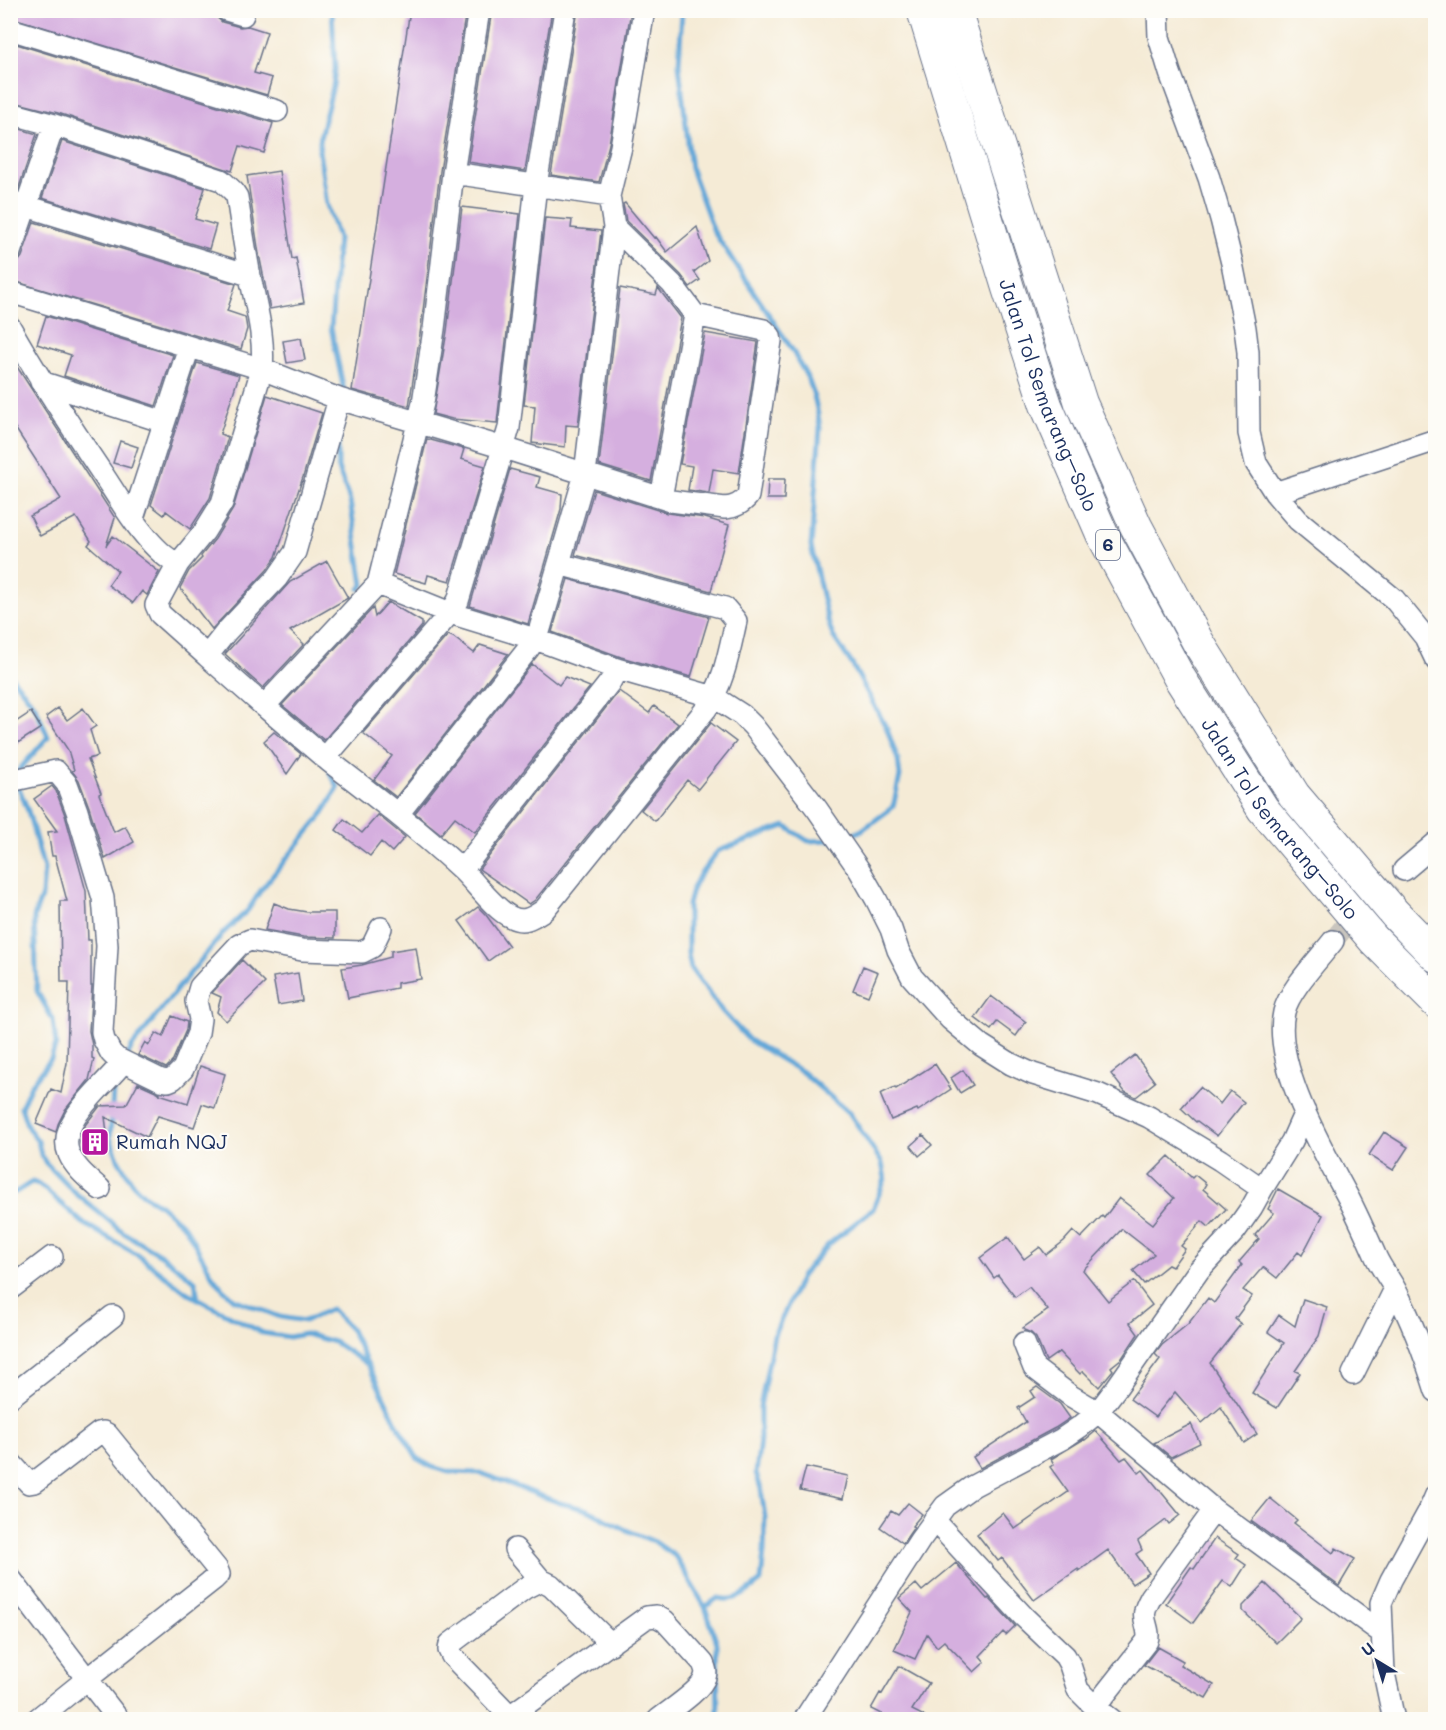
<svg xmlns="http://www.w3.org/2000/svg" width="1446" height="1730" viewBox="0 0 1446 1730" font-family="Mali,sans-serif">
<rect width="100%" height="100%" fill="#fdfcf7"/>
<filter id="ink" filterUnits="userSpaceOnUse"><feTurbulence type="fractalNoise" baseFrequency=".0167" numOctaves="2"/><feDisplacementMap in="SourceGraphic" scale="12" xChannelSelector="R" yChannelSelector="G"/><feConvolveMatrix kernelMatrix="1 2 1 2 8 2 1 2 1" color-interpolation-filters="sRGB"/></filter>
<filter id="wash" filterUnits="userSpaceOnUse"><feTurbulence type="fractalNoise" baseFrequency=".008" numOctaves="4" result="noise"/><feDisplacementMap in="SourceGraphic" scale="24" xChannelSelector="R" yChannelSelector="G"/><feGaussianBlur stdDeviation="1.35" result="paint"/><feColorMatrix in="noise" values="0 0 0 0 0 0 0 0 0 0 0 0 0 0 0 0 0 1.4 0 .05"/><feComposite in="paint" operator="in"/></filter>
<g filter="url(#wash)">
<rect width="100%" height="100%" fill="#f5ebd6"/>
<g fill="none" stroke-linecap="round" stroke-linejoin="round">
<path stroke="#63a7d8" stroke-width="5" d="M332,10l3,59 -2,17 -12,47 -2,18 8,54 11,33 -7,90 13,63 -1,5
M682,10l-3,55 12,104 23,63 79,119c4,10 11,19 16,30 6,15 9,31 11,47l-9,118 17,75 5,15 19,28 35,65 11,31 2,16 -7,31 -31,23 -18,9
M338,434v34l12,33 13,84 -3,4
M10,675l25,31 13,31 -30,34
M17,783l11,28 16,58 -2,26 -8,22 3,74 16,29 3,24 -5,15 -20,26 -10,22 7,21 10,13 3,14 4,7 29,30 50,41 37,22 34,26 3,18
M126,1059l6,-12 46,-59 46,-56 24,-22 13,-20 61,-75 16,-28 -8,-14
M116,1081l-3,11 -3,46 9,23 14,23 12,12 15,9 26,23 26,47 10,13 12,11 46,18 25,4 26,-12 20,21 48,98 19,31 14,8 17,5 32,1 79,30 28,7 36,19 31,13 20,14 30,51 12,36 1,77
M10,1193l6,-1 16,-10 7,2 44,39 55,32 48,37 23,13 54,28 26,4 16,-3 29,8 33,22
M705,1607l13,-9c19,5 29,-6 43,-17l3,-29 1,-35 -4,-28 -5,-16 4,-33v-33l14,-72 28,-60 27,-31 44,-35 12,-30 -3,-16 -32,-49 -48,-42 -53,-32 -27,-29 -31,-42 -3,-15v-49l4,-15 7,-14 19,-25 67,-25 23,15 24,-1"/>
</g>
<g id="blocks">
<path fill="#d5afdf" d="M10,10h189l16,6 7,6 18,5 8,-1 19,6 -13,41 18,5 -5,17 -257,-78z
M410,10h56l-26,161 -19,156 -12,79 -57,-16z
M492,10h60l-27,161 -57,-9z
M578,10h53l-22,134 -10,38 -48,-7z
M10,42l263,81 -9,30 -24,-7 -8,25 -174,-58 -48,-12z
M10,126l27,8 -19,56 -8,-1z
M62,141l143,47 -10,31 21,6 -7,24 -167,-51z
M279,171l13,88 4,-1 8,45 -34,6 -11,-55 -12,-78z
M625,203l29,35 2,-1 11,15 30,-25 11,34 -14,11 6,8 -10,7 -9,-12 -55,-54 -3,-17z
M462,207l58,7 -23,209 -45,-4 -19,-5 14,-83z
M545,218l27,2 -1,8 30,3 -23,195 -12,-1 -1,22 -33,-4 3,-37 -11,-1z
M34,222l202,62 -9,27 18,6 2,12 -6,20 -231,-69v-16l8,-2 4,-5z
M620,288l36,7 2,-7 23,30 -30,163 -52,-16z
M46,316l127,39 -17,51 -92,-30 7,-21 -34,-11z
M705,333l53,9 -19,131 -26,-4 -4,24 -21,-3 4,-24 -12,-2z
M301,338l4,22 -18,3 -4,-22z
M10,356l105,162 -9,28 7,-10 46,36 -12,23 -5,-4 -9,12 -25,-18 10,-14 -30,-26 3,-4 -15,-24 -36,19 -10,-20 31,-17 -51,-79z
M197,363l42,12 -19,59 8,3 -18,61 -20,31 -24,-18 -2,4 -13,-10z
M267,395l55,18 -19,64 -27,80 -9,13 -55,59 -32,-41 9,-17 13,-13 -1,-2 14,-17 18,-30z
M427,439l37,10 -3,10 24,7 -35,115 -22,-6 -2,8 -32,-9z
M120,441l18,6 -7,21 -18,-5z
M510,469l30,8 -3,10 25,7 -1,15 -33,115 -58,-18z
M768,479h17l-1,20h-17z
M594,490l73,23 38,5 24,7 -18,66 -136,-36z
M327,561l21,37 -58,33 14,13 -41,44 -38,-34 65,-72z
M568,579l141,38 -18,60 -70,-20 -69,-25z
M388,602l34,20v4l-98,114 -42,-35 91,-97 2,9z
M448,635l5,2 21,16 6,-8 28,9 -112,143 -22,-17 18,-24 -29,-23z
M532,664l27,21 6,-8 25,10 -115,145 -20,-15 -14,17 -26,-21z
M619,691l30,22 5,-7 24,18 -143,176 -6,4 -50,-35z
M58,708l9,12 16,-12 13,18 -6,4 8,26 -10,3 13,34 -2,1 15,38 11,-6 9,16 -29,17 -16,-52 -10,-27 -7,-9 2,-1 -6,-20 -22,-33z
M31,712l10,16 -31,20v-22z
M711,723l25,19 -38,47 -11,-9 -32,41 -14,-11z
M274,732l27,22 -14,20 -23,-33z
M52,786l4,5 9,24 21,76 2,49h3v46h1l-3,45 3,14v13l2,1 -5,21 -24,30 -7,14 -2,8 -20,-8 15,-35 10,4 6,-30 2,-81h-8l-1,-81h7l-12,-45h-3l-4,-24 9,-1 -23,-32z
M378,815l27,22 -13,15 -11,-10 -11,14 -34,-26 8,-11 18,14z
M274,903l15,6 18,3h28v26l-32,-1 -38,-7z
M478,907l8,8 23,31 -21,15 -29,-40z
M416,947l5,32 -24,4v5l-49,10 -6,-30 20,-3 29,-8v-6z
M242,960l23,23 -39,38 -9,-9 4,-15 -9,-4z
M863,966l15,6 -10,24 -15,-6z
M298,973l4,28 -24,4 -5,-28z
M991,996l35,26 -10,14 -19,-14 -6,8 -16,-12z
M172,1016l15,6 -1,8 -14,32 -6,6 -28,-13 7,-13 4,3 7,-12 7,4z
M1135,1055l20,27 -19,15 -11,-5 -14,-18z
M935,1064l16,25 -33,22 -1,-2 -26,11 -11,-26 15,-7 1,2z
M200,1066l25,8 -10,34 -13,-4 -8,23 -36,-11 -11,21 -42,-20 4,31 -27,4 -2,-10 1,-8 5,-10 14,-18 26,-1 12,-22 22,10 -1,1 29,9z
M963,1070l10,15 -13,8 -9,-15z
M1200,1087l20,17 10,-13 14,11 -27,34 -20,-15 -1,1 -15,-14z
M1384,1132l24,15 -15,23 -24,-15z
M923,1135l9,10 -13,11 -8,-10z
M1169,1156l23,22 3,-3 11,9 -3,5 23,20 -17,18 -7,-6 -21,25 4,3 -13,18 -4,-2 -24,19 -11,-13 21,-17 -32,-25 -39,41 25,31 26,-20 18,24 -22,18 8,11 -16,24 -11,9 2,3 -14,17 -16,-16 -3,3 -21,-22 -13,9 -10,-23 -5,-5 -7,-3 -1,-2 25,-18 -19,-23 -14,10 -17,-22 -4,3 -14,-20 28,-21 16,22 16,-12 6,8 18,-14 9,-10 8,7 21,-22 2,2 15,-20 34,26 21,-26 -24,-23z
M1278,1189l45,26 -21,40 -4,-3 -21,26 -14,-11 -20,23 9,6 -17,23 6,5 -31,39 47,71 -13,9 -23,-36 -19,16 -27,-31 -20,25 -25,-18 30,-40 -5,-5 7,-9 26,-21 20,-26 6,5 28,-38 -3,-3 20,-23 -4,-4 19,-22 -6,-4z
M1303,1299l24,8 -8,29 -24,35 5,2 -23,35 -25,-15 32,-50 -16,-11 11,-17 16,11z
M1037,1387l23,17 10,14 -15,10 -75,40 -7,-11 53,-35 -8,-14 17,-11 -4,-6z
M1191,1424l9,19 -29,14 -17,-14z
M1096,1431l25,29 5,-3 13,16 4,-3 37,45 -11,9 -3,-4 -28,21 4,9 -6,4 13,19 -17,11 -24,-34 -29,21 -1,-2 -44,31 -32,-42 -4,3 -21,-27 26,-21 12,16 53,-37 -18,-25 4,-3 -3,-5 33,-20 1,1z
M806,1467l42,9 -5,23 -43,-9z
M1270,1498l27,22 -3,3 39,30 3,-5 19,11 -16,27 -88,-65z
M908,1503l14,11 -10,12 2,1 -11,16 -23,-16 11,-16 7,4z
M1215,1538l24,16 -3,4 10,7 -14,22 -9,-6 -30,42 -27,-20 25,-36 3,2z
M956,1563l31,36 2,-1 26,28 -9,9 -3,-3 -23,24 5,6 -11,10 -30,-31 -7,6 -10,-13 -12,25 -21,-9 18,-38 -13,-14 17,-14 6,7z
M1265,1583l36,35 -25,25 -33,-32v-5z
M1158,1647l25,14 -3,4 34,20 -8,13 -62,-33z
M899,1666l30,17 -17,27 18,9h-39l-20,-10 9,-16 2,1z"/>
</g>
</g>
<g filter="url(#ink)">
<use href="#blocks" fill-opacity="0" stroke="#677188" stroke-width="1.5"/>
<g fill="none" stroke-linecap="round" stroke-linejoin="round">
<path stroke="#c9c5be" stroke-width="21" stroke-dasharray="21 10" stroke-linecap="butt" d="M1333,941l12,-15 59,-56"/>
<g stroke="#677188" stroke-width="24">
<path id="minor" d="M226,10l17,5
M479,10l-26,163 -19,156 -11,74 -45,181 72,29 85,26 82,30 97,28 28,18 11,11 64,83 43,62 16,28 15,30 7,21 14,27 38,42 31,26 30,19 22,10 65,20 51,23 71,43 42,29 -10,18 -17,24 -36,39 -82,117 -19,25 -17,14 -19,13 -89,47 -28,20 -25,34 -116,180
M1158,10l1,27 11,36 39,105 12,41 11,44 13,65 3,24 1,81 7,30 19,30 23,27 96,79 31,38 11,23
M10,29l267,82
M10,113l44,12 167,55 12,11 4,6c4,26 8,53 13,79 6,31 15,61 12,93l-40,134 -18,29 -26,32c-28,-12 -57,-62 -74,-88 -33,-49 -65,-97 -94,-149
M453,173l156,23 12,-49 23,-137
M609,196l5,31 58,57 23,31 -34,183
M10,201l239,74
M10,252l44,-127
M10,292l252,77 77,30 165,49 167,53 54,7c10,-1 16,-4 23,-12l23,-155 -1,-5 -6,-6 -69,-15
M41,382l123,40
M1275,493l161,-53
M133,518l56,-171
M178,564l-22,41 4,9 47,42
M559,564l166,44 11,13c-7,31 -12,62 -30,88l-162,201c-11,7 -20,14 -33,7 -16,-7 -36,-35 -50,-48 -43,-40 -89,-75 -136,-111l125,-145 8,-12 51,-173 27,-243 29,-175
M264,706l-57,-50 19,-24 51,-54 18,-26 44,-153
M325,758l-61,-52 114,-122
M10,781l46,-10 11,13 10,27 26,87 4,48 -5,86 2,8 7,13 5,5 45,22 7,1 5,-2 10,-10 15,-36 2,-14 -4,-18 4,-14 39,-42 11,-5 52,10 60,2 10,-5 9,-19
M398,814l131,-166 10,-16 46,-158 29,-247
M462,870l148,-188 7,-13
M1404,870l32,-27
M1333,941c-14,18 -44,49 -49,71 -12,54 42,143 67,191 9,18 17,36 25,54 5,11 13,21 19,32 17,32 30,67 41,102
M100,1189c-11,-10 -25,-21 -31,-35 -14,-32 37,-69 54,-92
M1262,1189l30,-48 13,-29
M10,1289l42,-32
M1024,1343l10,25 37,28 27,16 116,98 168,123
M1353,1374l42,-85
M10,1397l103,-81
M10,1462l19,21 6,-1 64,-49 4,-1 4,2 110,135 2,5 -5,5 -127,100 32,41
M934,1520l90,97 41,39 5,9 8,25 17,17 52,-66c4,-11 -5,-20 -2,-30 1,-5 4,-10 6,-14l63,-87
M515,1549l26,31
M10,1578l77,101 -51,41
M1095,1707l17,13
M510,1716l137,-99 9,-1 9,5 38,42c2,5 4,9 2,14 -3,13 -36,34 -47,43
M514,1720l-62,-64 -3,-6 1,-6 75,-56 16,-8 10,5 60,59
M1394,1720l-10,-47 -3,-70 10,-23 38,-69 7,-16"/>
</g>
<g stroke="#677188" stroke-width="34">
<g id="highway">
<path id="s1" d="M923,10l85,278 38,117 56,129 77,143 84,132 111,131 62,62"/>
<path d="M955,10l126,393 55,123 62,116 96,153 101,119 41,42"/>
</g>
</g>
<use href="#minor" stroke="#fff" stroke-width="21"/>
<use href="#highway" stroke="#fff" stroke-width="32"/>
</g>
</g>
<defs>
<g id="building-square" transform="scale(1.5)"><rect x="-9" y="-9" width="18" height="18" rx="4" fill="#b5179e" stroke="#fdfcf7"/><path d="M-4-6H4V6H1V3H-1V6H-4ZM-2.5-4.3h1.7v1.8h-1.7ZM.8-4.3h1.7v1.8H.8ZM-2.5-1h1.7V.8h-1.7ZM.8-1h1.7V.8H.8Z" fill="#fff"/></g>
</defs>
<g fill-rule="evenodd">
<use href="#building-square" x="95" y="1142"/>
</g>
<g text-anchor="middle" stroke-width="4.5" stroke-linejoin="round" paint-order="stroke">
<rect fill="#fdfcf7" stroke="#5f6c8c" stroke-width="1.5" x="1096" y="530" width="24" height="30" rx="4.5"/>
<g font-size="18" font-weight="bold" fill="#1b2f5e">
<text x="1108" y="551">6</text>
</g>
<g font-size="20" fill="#1b2f5e" stroke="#fdfcf7">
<text dy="7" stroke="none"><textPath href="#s1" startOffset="405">Jalan Tol Semarang–Solo</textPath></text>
<text dy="7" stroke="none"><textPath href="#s1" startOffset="891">Jalan Tol Semarang–Solo</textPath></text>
</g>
<g font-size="20" fill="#1b2f5e" stroke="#fdfcf7" text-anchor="start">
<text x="116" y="1149">Rumah NQJ</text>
</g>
</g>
<rect width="1446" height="1730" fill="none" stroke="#fdfcf7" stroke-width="36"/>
<g transform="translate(1377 1661) rotate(322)" stroke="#fdfcf7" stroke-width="4.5" paint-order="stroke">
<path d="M0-4.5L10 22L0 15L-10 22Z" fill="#1b2f5e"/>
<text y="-9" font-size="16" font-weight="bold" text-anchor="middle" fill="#1b2f5e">U</text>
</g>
</svg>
